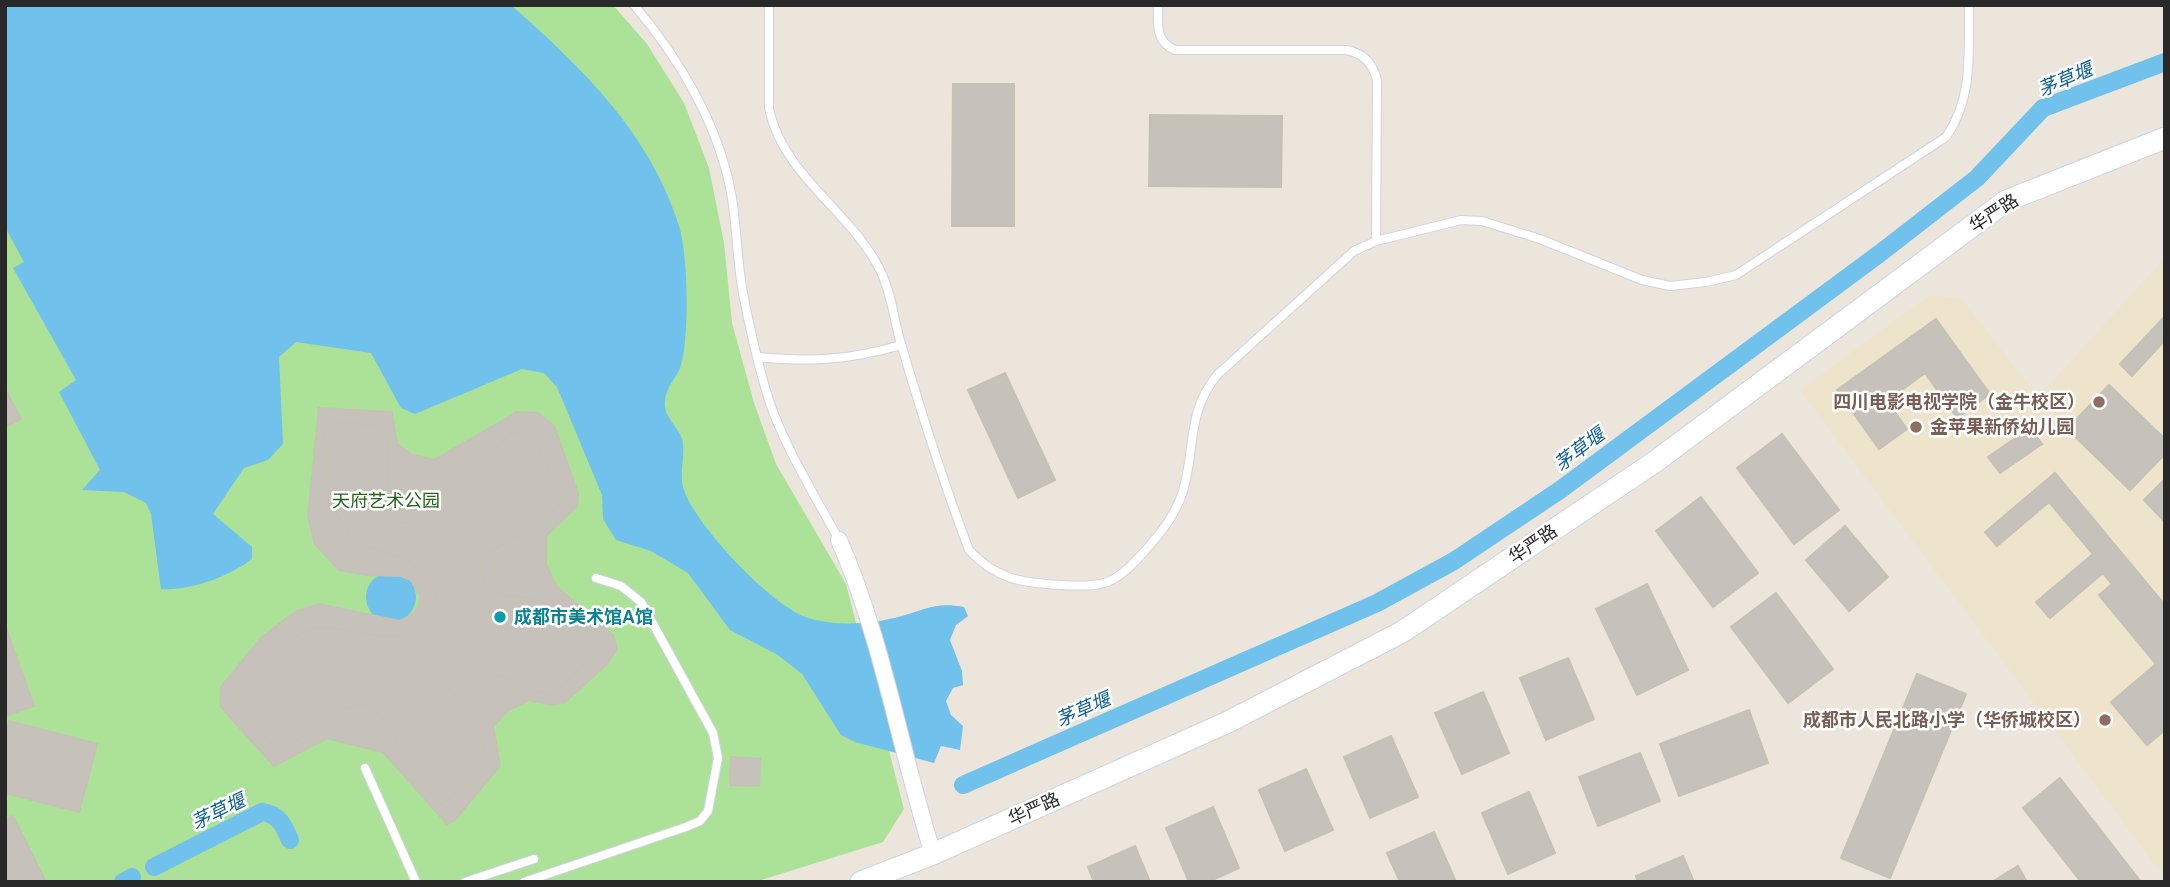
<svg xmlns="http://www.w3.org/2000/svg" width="2170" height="887" viewBox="0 0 2170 887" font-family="Helvetica,'Noto Sans SC',sans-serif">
<rect width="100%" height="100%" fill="#ebe5db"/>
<path fill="#ede4cb" d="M2165,258v620l-365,-488 130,-95 32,4 76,98z"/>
<path fill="#ace198" d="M5,5h608l34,39 37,59 25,65 15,75 8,80 22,80 22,61 70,120 58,225 -21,33 -128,40h-750z"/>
<path fill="#70c1eb" d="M5,5h506c71,63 139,128 168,221 9,27 11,115 1,142 -5,12 -14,19 -15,33 -2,16 13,25 17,38 4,15 -3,33 1,48 9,35 90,121 125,131 31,9 64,6 94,-2 25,-7 34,-14 62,-9l4,9 -12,9 -6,15 12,31 1,14 -10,3 -7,13 5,14 12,11 -3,24 -19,-4 -7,17 -79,-21 -14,-7 -39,-61 -24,-19 -48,-25 -42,-57 -37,-22 -35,-11 -13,-21 -1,-24 -45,-108 -13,-14 -22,-4 -107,45 -14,-6 -30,-55 -75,-11 -17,15 4,87 -15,16 -24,8 -31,46 39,33v12c-24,18 -62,32 -91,30l-10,-75 -5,-11 -22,-11 -42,-2 18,-20 -41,-78 17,-12 -63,-112 11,-6 -19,-35z
M366 597a25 25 0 1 1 50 0a25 25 0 1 1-50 0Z"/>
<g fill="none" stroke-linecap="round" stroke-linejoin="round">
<path stroke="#70c1eb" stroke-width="18" d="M963,785l414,-182 77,-42 106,-71 319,-236 98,-76 66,-70 122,-46
M154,867l108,-55c17,2 22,14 28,28
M123,882l9,-5"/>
</g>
<path fill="#c6c2bb" stroke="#c6c1b5" stroke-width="2" d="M953,84h61v142h-62z
M1150,115l132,1 -1,71 -132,-1z
M2165,316v24l-33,36 -12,-12z
M1936,319l54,75 -33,24 -32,-45 -38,28 20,28 -28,20 -42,-59z
M1005,373l50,107 -37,18 -50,-108z
M2109,385l56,54v15l-35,36 -63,-61z
M5,389l16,30 -16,8z
M319,408l73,4 5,32 15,11 22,5 83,-48 21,1 16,13 24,67 -1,13 -31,30v28l10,22 57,49 4,14 -10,15 -42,38 -13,3 -23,-5 -22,11 -14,16 7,39 -46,55 -7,3 -64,-72 -56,-14 -53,28 -54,-60 1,-19 40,-49 34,-26 24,-8 81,17 12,-6 7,-8 1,-12 -9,-15 -10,-4 -35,-1 -27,-5 -24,-26 -7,-26z
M333,421l51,6 5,28 -2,57 9,9 14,3 11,-5 62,-61 26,-23 13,-4 8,2 31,58 1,10 -6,8 -33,25 -36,19 -5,6 -1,12 7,16 9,6 41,7 36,19 18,16 4,15 -40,43 -9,1 -51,-19 -38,-23 -13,8 -6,13 3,6 26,32 19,43 -2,7 -43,44 -5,-2 -18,-26 -41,-65 -12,-6 -20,1 -64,44 -6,-2 -41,-50 -2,-8 8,-11 60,-47 14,-5h15l46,7 27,1 17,-8 14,-21 2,-15 -9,-19 -25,-15 -36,-11 -16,-13 -12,-18 -7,-17 -6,-65v-6z
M2030,428l12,16 -42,29 -12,-16z
M1782,434l57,76 -45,34 -57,-76z
M2055,473l110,132v125l-18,15 -36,-43 45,-38 -57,-69 13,-11 -9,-11 -53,45 -14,-16 57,-48 -44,-52 -52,44 -12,-14z
M2164,480h1v42l-21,-22z
M1701,497l57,76 -45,34 -57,-76z
M1845,526l43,51 -39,34 -43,-51z
M1647,584l41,86 -51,25 -41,-86z
M1776,593l57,76 -45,34 -57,-76z
M5,625l29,81 -29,10z
M1568,658l26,61 -48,21 -26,-62z
M1917,674l49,20 -76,184 -49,-20z
M1483,692l26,61 -47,21 -27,-61z
M1749,710l19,53 -89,33 -19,-52z
M9,721l88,23 -18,68 -74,-19v-56z
M1391,736l27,61 -48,21 -26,-61z
M1640,753l20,48 -62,25 -19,-49z
M731,757l29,2 -1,27 -29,-1z
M1306,769l27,61 -48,21 -26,-61z
M2060,778l81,104h-60l-58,-74z
M1529,792l26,61 -47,21 -26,-61z
M1213,807l26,61 -31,14h-19l-23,-54z
M13,816l33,66h-41v-62z
M1434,832l22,50h-56l-13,-29z
M1135,846l15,36h-56l-6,-15z
M1683,856l11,26h-56l-2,-6z
M2018,866l9,16h-35z"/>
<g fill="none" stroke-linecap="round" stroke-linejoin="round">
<g stroke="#d0d2e2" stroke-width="10">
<path id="lane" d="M634,5c46,54 86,122 98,193 5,31 5,64 11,95 6,31 13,63 22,94 13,49 49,107 74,153
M769,5v104c15,68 82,102 111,161 12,23 14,53 22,77 20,68 42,137 67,203 27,29 52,33 91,35 44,2 53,1 83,-32 17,-19 32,-37 40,-62 13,-44 3,-77 34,-116l137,-124 22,-10 85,-21 21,1 58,18 102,41 28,6 36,-4 30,-7 210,-138c28,-40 22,-85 23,-132
M1158,5c0,19 -3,37 17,45h171c17,3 27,13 31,30l-1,161
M758,357c52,5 93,3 143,-12
M365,768l51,114
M465,882l69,-23
M524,882l162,-55 14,-6 8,-10 10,-53 -5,-25 -72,-131 -20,-16 -25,-8"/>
</g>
<g stroke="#d0d2e2" stroke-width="18">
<path id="street" d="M839,540c44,100 61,210 94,314"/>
</g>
<g stroke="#d0d2e2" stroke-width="23">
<path id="secondary" d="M861,882l72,-28 295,-132 174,-90 254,-171 350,-260 159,-63"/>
</g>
<use href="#lane" stroke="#fff" stroke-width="8"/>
<use href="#street" stroke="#fff" stroke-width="16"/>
<use href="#secondary" stroke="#fff" stroke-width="21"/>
</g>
<g fill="#8d6e63" stroke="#fff" stroke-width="2.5">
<circle cx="2099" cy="402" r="7"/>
<circle cx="1916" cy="427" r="7"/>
<circle cx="2105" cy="720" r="7"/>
</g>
<circle fill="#0f9aa8" stroke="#fff" stroke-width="2.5" cx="500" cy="617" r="7"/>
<g text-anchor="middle" stroke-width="5" stroke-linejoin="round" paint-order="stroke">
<g font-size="18" fill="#292929" stroke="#fff">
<text transform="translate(1994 213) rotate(-33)" y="6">华严路</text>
<text transform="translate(1533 544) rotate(-34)" y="6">华严路</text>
<text transform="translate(1034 809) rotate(-24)" y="6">华严路</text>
</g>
<g font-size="18" font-weight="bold" fill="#785e54" stroke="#fff" text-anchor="end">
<text x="2085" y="408">四川电影电视学院（金牛校区）</text>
<text x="1930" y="433" text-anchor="start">金苹果新侨幼儿园</text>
<text x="2091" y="726">成都市人民北路小学（华侨城校区）</text>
</g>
<g font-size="18" fill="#25641b" stroke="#fff">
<text x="386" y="507">天府艺术公园</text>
</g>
<g font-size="18" font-weight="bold" fill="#0d838f" stroke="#fff" text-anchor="start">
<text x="514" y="623">成都市美术馆A馆</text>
</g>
<g font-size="19" font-style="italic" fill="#105e96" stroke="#fff">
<text transform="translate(2065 79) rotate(-23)" y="7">茅草堰</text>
<text transform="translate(1579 449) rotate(-37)" y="7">茅草堰</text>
<text transform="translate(1083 709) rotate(-24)" y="7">茅草堰</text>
<text transform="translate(218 811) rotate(-26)" y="7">茅草堰</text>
</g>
</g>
<rect width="2170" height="887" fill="none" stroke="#292929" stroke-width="14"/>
</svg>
